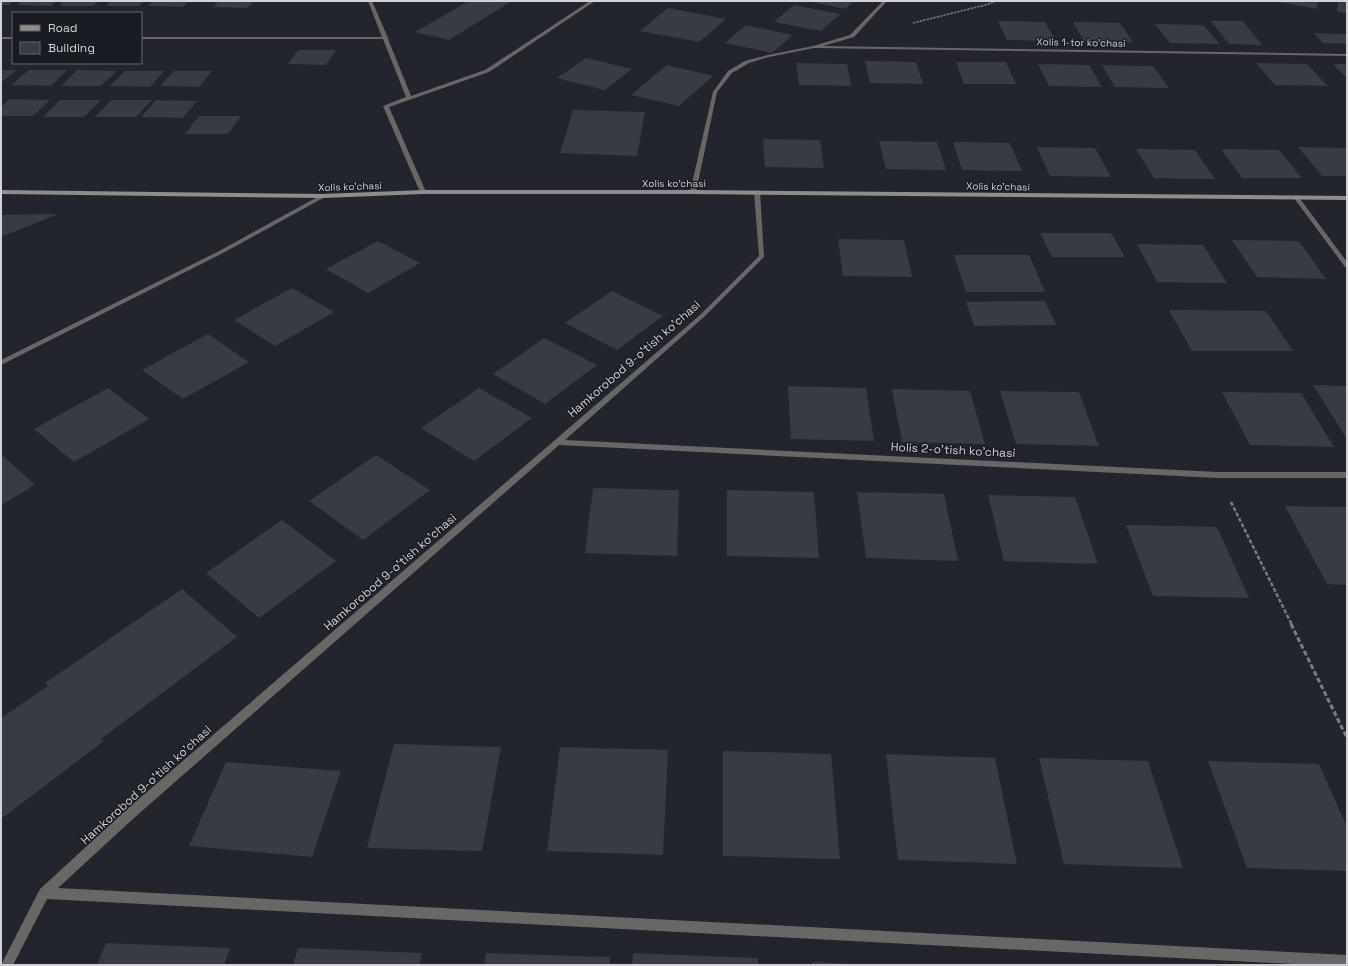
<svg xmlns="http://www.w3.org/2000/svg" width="1348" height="966" viewBox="0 0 1348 966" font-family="'Space Grotesk',sans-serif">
<rect width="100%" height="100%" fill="#22252d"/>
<path fill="#383b44" d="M1,1h12l-4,4h-8z
M22,1h35l-6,5 -35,-1z
M64,1h35l-6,5h-34z
M111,1h34l-6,5h-34z
M154,1h34l-5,6 -35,-1z
M219,1h34l-5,7 -35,-1z
M469,1h43l-63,39 -34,-8z
M808,1h46l-9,8z
M1274,1h44l-1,8z
M1338,1h9v12l-10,-1z
M794,5l46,9 -19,17 -47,-9z
M668,8l58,11 -27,23 -59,-11z
M998,21l47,1 11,19 -49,-1z
M1211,21h32l19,24 -33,-1z
M1073,22l47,1 13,19 -49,-1z
M1155,24l48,1 17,19 -50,-1z
M746,25l47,10 -21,18 -47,-10z
M1314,33l33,1v10l-24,-1z
M298,50h38l-10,15 -38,-1z
M586,58l46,11 -27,21 -48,-12z
M865,61l51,1 7,22 -53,-1z
M956,62h50l10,22h-52z
M796,63l51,1 4,22 -52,-1z
M1256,63l51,1 21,22 -53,-1z
M1038,64l51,1 13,22 -53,-1z
M1333,64h14v14z
M667,65l46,11 -34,30 -48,-11z
M1102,65l51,1 16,22 -54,-1z
M1,70h15l-15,13z
M29,70h38l-16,16 -40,-1z
M77,70l39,1 -15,15h-40z
M125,71h39l-14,16 -40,-1z
M174,71h38l-13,16 -39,-1z
M10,99l40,1 -17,16h-32v-9z
M60,100h41l-17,17h-41z
M111,100h41l-16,17h-41z
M156,100l41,1 -14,17 -42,-1z
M573,110l72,2 -8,44 -77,-3z
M199,116h42l-13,18h-43z
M763,139l57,1 4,28 -59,-1z
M879,141l58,1 9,28 -60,-1z
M953,142l57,1 12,28 -60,-1z
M1037,147l58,1 16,29 -61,-1z
M1298,147l49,1v28h-25z
M1136,149l59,1 20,29 -61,-1z
M1221,149l58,1 23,28h-60z
M58,214l-57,23v-22z
M1040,233h71l14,24h-73z
M838,239l66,1 8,37 -69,-1z
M1232,240l67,1 27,38 -69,-2z
M378,241l42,22 -52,30 -42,-24z
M1137,244l66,1 24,38 -70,-1z
M954,255h75l16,37h-79z
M292,288l42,24 -59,34 -41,-26z
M612,291l51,25 -46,34 -52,-27z
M1045,301l11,24 -82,1 -8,-24z
M1169,310l97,1 27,40h-101z
M208,334l41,28 -66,37 -41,-29z
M544,338l53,27 -52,39 -52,-30z
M1313,385l34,1v53z
M788,386l78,2 8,53 -83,-2z
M108,388l41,31 -75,43 -40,-33z
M479,388l53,30 -58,43 -53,-33z
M892,389l78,2 15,53 -83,-2z
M1000,391l79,1 20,54 -83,-2z
M1222,392l79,1 33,54 -84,-2z
M1,454l34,31 -34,20z
M376,455l54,35 -67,50 -54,-39z
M593,488l86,2 -2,66 -92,-3z
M727,490l87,2 5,66 -92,-2z
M857,492l87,2 14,67 -92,-3z
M988,495l87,2 23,67 -94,-3z
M1285,506l62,1v78l-20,-1z
M282,520l54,41 -77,57 -53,-45z
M1126,525l91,2 32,71 -96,-2z
M182,589l55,48 -136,102 3,2 -103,78v-101l47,-32 -3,-3z
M394,744l107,3 -19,104 -115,-3z
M560,747l108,3 -5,105 -116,-4z
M723,751l108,3 9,105 -117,-3z
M886,754l109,4 22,106 -119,-4z
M1039,758l109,3 35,107 -119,-4z
M1208,761l111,3 28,63v44l-100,-3z
M226,762l115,9 -29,86 -123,-11z
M106,943l124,5 -6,17h-127z
M298,948l124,5 -3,12h-126z
M486,953l124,4v8h-126z
M633,953l125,5v7h-126z
M812,962l45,2v1h-45z"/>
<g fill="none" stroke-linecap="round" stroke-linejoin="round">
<path stroke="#797b82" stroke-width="1.5" stroke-dasharray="2.5 1" stroke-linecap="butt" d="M913,23l76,-19 6,-3"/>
<path stroke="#797b82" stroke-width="2.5" stroke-dasharray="4 2" stroke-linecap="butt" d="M1231,502l61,123"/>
<path stroke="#797b82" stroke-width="3" stroke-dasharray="5 2.5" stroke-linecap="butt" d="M1291,624l56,114"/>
<path fill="#696763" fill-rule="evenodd" d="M368,1h4l16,37v1l23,57 74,-26 105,-69h5l-106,71 -100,35 37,85 -3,2 -3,-2 -37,-86 23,-9 -23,-58h-242v-2h241z
M883,1h4l-33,36 -31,9 524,8v2l-533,-8 -45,9 -20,6 -17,10 -15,19 -21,100 -5,1 -1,-1 23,-100 15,-21 17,-10 23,-6 45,-9 37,-11z
M1,37h12v2h-12z
M757,190l3,2 4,65 -60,60 -139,123 653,32h129v6h-129l-659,-33 -425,373 -76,70 1289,67v10h-36l-1264,-66 -34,66h-12l39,-76 86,-79 574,-495 59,-59 -5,-64z
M323,194l2,1v2l-102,56 -222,112v-5l218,-109z
M1296,195l2,1 49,66v6l-2,-1 -51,-69v-2z"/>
<path fill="#8f8d86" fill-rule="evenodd" d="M1,190l322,4 100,-4h270l654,6v4l-654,-6h-270l-100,4 -322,-4z"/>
</g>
<g text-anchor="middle" stroke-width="3" stroke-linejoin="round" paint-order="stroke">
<g font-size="10" fill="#d0d2d7" stroke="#191c23">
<text transform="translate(1081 42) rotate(1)" y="4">Xolis 1-tor ko'chasi</text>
<text x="674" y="187">Xolis ko'chasi</text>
<text transform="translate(350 186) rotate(-2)" y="4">Xolis ko'chasi</text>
<text transform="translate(998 186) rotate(1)" y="4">Xolis ko'chasi</text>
</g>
<g font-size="12" fill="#d0d2d7" stroke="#191c23">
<text transform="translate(634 359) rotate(-41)" y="4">Hamkorobod 9-o'tish ko'chasi</text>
<text transform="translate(953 450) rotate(3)" y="4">Holis 2-o'tish ko'chasi</text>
<text transform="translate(390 572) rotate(-41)" y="4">Hamkorobod 9-o'tish ko'chasi</text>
<text transform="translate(146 785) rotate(-42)" y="4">Hamkorobod 9-o'tish ko'chasi</text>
</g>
</g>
<rect width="1348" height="966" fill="none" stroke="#d0d2d7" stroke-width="4"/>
<rect x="12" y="12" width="130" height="52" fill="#191c23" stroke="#62656b"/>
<rect x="20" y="25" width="20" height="6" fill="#8f8d86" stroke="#62656b"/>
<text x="48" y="32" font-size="12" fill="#d0d2d7">Road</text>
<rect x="20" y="42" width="20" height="12" fill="#383b44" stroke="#62656b"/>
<text x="48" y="52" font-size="12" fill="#d0d2d7">Building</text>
</svg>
